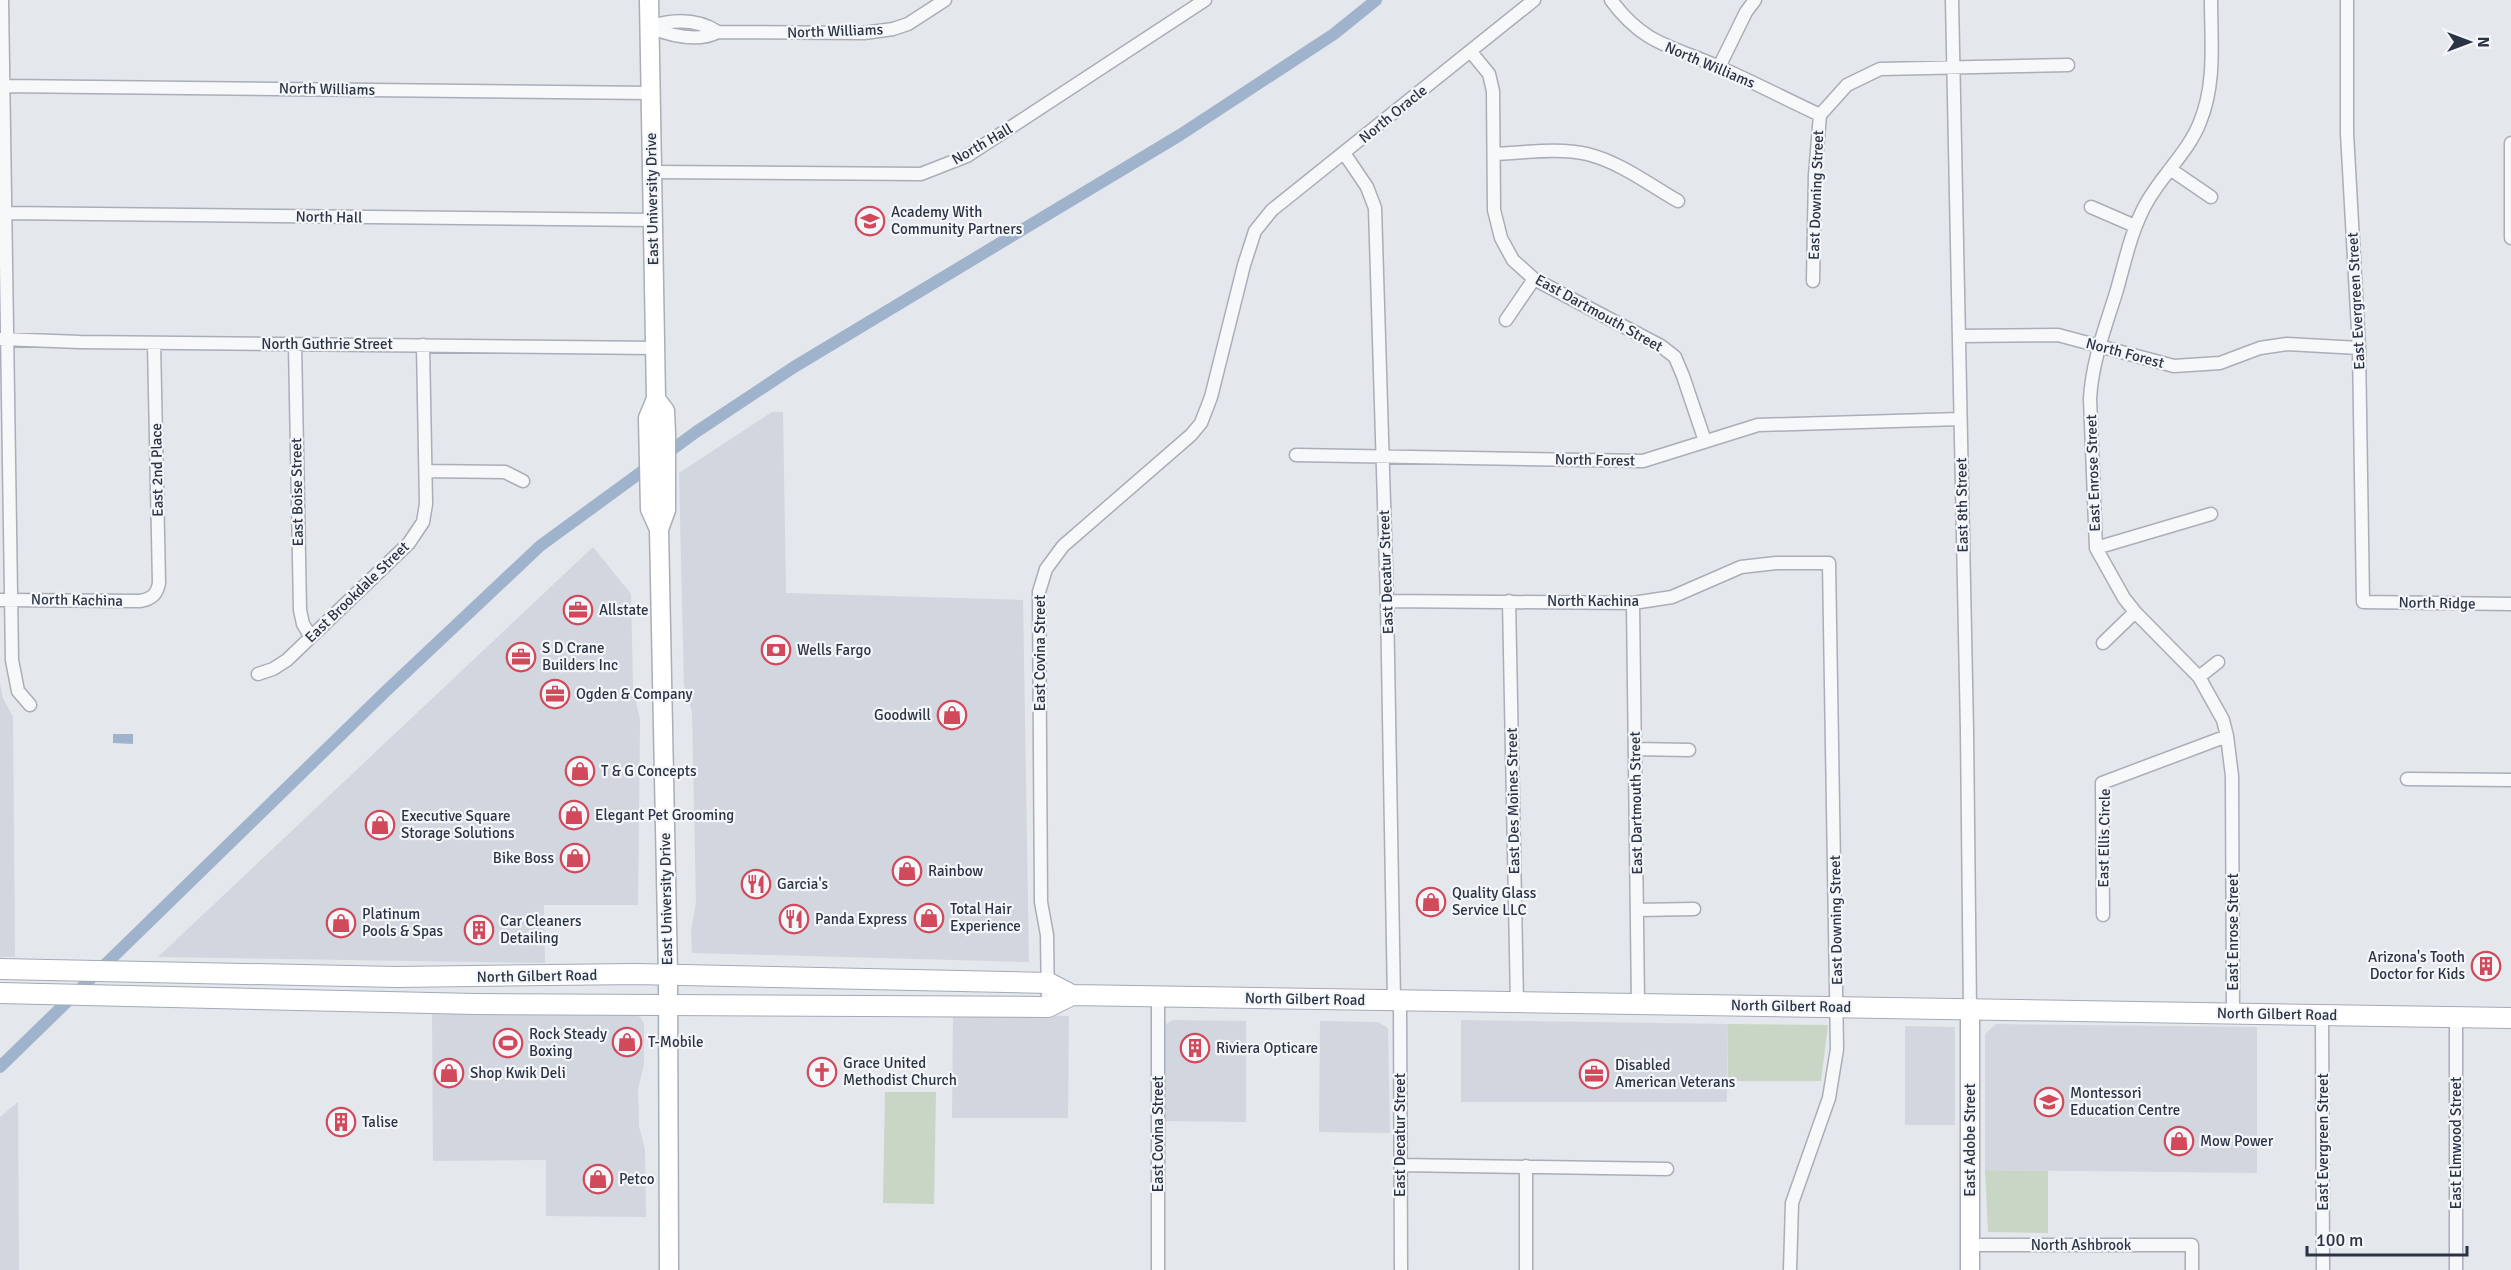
<svg xmlns="http://www.w3.org/2000/svg" width="2511" height="1270" viewBox="0 0 2511 1270" font-family="Signika,sans-serif">
<rect width="100%" height="100%" fill="#e4e7ec"/>
<path fill="#d2d6de" d="M772,412h11l3,181 237,7 6,362 -337,-9 -1,-22 5,-29 -4,-190 -8,-27 -5,-212z
M593,547l38,47 2,93 7,33 -2,185h-94l1,58 -387,-6z
M0,684l3,14 10,19 2,240h-15z
M432,1013h200l8,4 4,7v41l-6,23 1,38 6,24 1,67 -100,-1v-56l-113,1z
M953,1014l116,2 -1,102h-116z
M1173,1020l73,1v101l-81,-1v-91l1,-6z
M1461,1020l267,4 -1,78h-266z
M1320,1021l58,1 10,6 2,105 -71,-1z
M1996,1024l261,3v146l-272,-3v-136z
M1905,1026l50,1v98h-50z
M18,1102l1,168h-19v-153z"/>
<path fill="#c9d6c5" d="M1728,1024l100,1 -7,56h-93z
M885,1092h51l-2,112 -51,-1z
M1985,1170l63,1v62l-60,-1z"/>
<path fill="#9fb4cc" d="M113,734h20v10l-20,-1z"/>
<g fill="none" stroke-linecap="round" stroke-linejoin="round">
<path stroke="#9fb4cc" stroke-width="12" d="M0,1067l385,-375 155,-146 156,-114 98,-65 386,-232 154,-101 42,-34"/>
<g stroke="#a9aeb7" stroke-width="15">
<path id="street" d="M2,0l10,660 6,31 12,14
M1611,0c33,45 61,46 108,67 34,15 67,32 101,48
M1952,0l15,731 3,278
M2211,0c0,41 5,83 -11,122 -11,29 -38,53 -53,80 -16,28 -22,60 -31,91 -11,35 -24,69 -26,106l6,149 28,50 11,14 64,65 24,43 4,16 5,40 1,237
M2347,0v133l12,215 4,254 148,2
M649,27c20,8 48,16 69,5l146,1 29,-4 15,-5 37,-24
M649,27c24,-8 47,-9 69,5
M1471,52l18,22 4,17 1,119 7,28 12,22 21,19 127,67 14,11 8,19 22,65
M1719,67l27,-55 9,-12
M3,86l647,7
M2511,143v95
M1344,153l23,34 8,21 12,393 7,399
M1494,154c30,-1 64,-7 93,0 33,8 63,31 91,47
M2170,169l41,28
M652,172l269,2 46,-18 238,-156
M2091,207l44,19
M5,213l648,7
M1813,281l2,-106 5,-60 27,-30 33,-16 188,-4
M1506,320l28,-41
M1959,336l99,-1 116,31 46,-3 40,-15 27,-4 72,4
M1,339l79,3 575,6
M295,344l5,266 3,14 8,13
M1296,455l347,6 115,-36 202,-6
M426,471l79,1 18,9
M2096,548l115,-34
M0,600l140,1c12,-2 17,-7 19,-18l-5,-240
M1387,601l246,2 39,-6 69,-30 35,-4h53l8,486 -8,49 -37,105 -2,67
M1509,601l8,401
M1633,603l5,401
M2103,643l32,-31
M258,674l15,-5 14,-9 122,-117 14,-21 3,-18 -3,-159
M2199,677l19,-15
M1635,749l54,1
M2407,779l104,1
M1637,910l57,-1
M2103,915l-1,-132 125,-47
M1400,1000l1,270
M1048,1007l-1,-72 -6,-33 -2,-310 7,-23 17,-23 128,-111 10,-12 10,-26 33,-132 11,-34 17,-21 262,-210
M2322,1015l1,255
M2456,1017v253
M1400,1165l267,4
M1526,1166v104
M1970,1245h222v25
M1158,1270v-273"/>
</g>
<g stroke="#a9aeb7" stroke-width="21">
<path id="secondary" d="M649,0l7,399 -8,19 2,91 9,20 9,446 1,295
M656,399l9,12 1,22v77l-7,19
M1970,1009v261"/>
</g>
<g stroke="#a3abb8" stroke-width="22">
<path id="primary" d="M0,969l397,8 238,-3 414,9 23,12
M0,993l475,11 573,3 24,-12 1439,23"/>
</g>
<use href="#street" stroke="#f7f8fa" stroke-width="12"/>
<use href="#secondary" stroke="#fff" stroke-width="18"/>
<use href="#primary" stroke="#fff" stroke-width="20"/>
</g>
<defs>
<g id="school-ring" transform="scale(1.5)"><circle r="9.5" fill="#f4f6f9" stroke="#d1495b" stroke-width="1.5"/><path d="M0-5L7-2L0 1L-7-2ZM-4 1L0 2.5L4 1V4Q0 6-4 4Z" fill="#d1495b"/></g>
<g id="office-ring" transform="scale(1.5)"><circle r="9.5" fill="#f4f6f9" stroke="#d1495b" stroke-width="1.5"/><path d="M-6-3h4V-5.5h4V-3h4V5H-6ZM-1-4.5V-3h2v-1.5ZM-6 0V1H6V0Z" fill="#d1495b"/></g>
<g id="bank-ring" transform="scale(1.5)"><circle r="9.5" fill="#f4f6f9" stroke="#d1495b" stroke-width="1.5"/><path d="M-6-4H6V4H-6ZM0-2.3a2.3 2.3 0 1 0 0 4.6a2.3 2.3 0 1 0 0-4.6Z" fill="#d1495b"/></g>
<g id="shop-ring" transform="scale(1.5)"><circle r="9.5" fill="#f4f6f9" stroke="#d1495b" stroke-width="1.5"/><path d="M-5-2.5h2.3a2.7 3.5 0 0 1 5.4 0H5L5.5 6h-11ZM-1.5-2.5h3a1.5 2.3 0 0 0-3 0Z" fill="#d1495b"/></g>
<g id="restaurant-ring" transform="scale(1.5)"><circle r="9.5" fill="#f4f6f9" stroke="#d1495b" stroke-width="1.5"/><path d="M-5-6h1v4h1v-4h1v4h1v-4h1v5L-1.5 .5V6h-2V.5L-5-1ZM5-6V6H3V1.5H1.5Q1.5-4 5-6Z" fill="#d1495b"/></g>
<g id="building-ring" transform="scale(1.5)"><circle r="9.5" fill="#f4f6f9" stroke="#d1495b" stroke-width="1.5"/><path d="M-4-6H4V6H1V3H-1V6H-4ZM-2.5-4.3h1.7v1.8h-1.7ZM.8-4.3h1.7v1.8H.8ZM-2.5-1h1.7V.8h-1.7ZM.8-1h1.7V.8H.8Z" fill="#d1495b"/></g>
<g id="stadium-ring" transform="scale(1.5)"><circle r="9.5" fill="#f4f6f9" stroke="#d1495b" stroke-width="1.5"/><path d="M0-5a6.5 5 0 1 0 0 10a6.5 5 0 1 0 0-10ZM-3.5-1.8h7v3.6h-7Z" fill="#d1495b"/></g>
<g id="church-ring" transform="scale(1.5)"><circle r="9.5" fill="#f4f6f9" stroke="#d1495b" stroke-width="1.5"/><path d="M-1.2-6h2.4v3.5h3.3v2.4h-3.3V6h-2.4V-.1h-3.3v-2.4h3.3Z" fill="#d1495b"/></g>
</defs>
<g fill-rule="evenodd">
<use href="#school-ring" x="870" y="221"/>
<use href="#office-ring" x="578" y="610"/>
<use href="#bank-ring" x="776" y="650"/>
<use href="#office-ring" x="521" y="657"/>
<use href="#office-ring" x="555" y="694"/>
<use href="#shop-ring" x="952" y="715"/>
<use href="#shop-ring" x="580" y="771"/>
<use href="#shop-ring" x="574" y="815"/>
<use href="#shop-ring" x="380" y="825"/>
<use href="#shop-ring" x="575" y="858"/>
<use href="#shop-ring" x="907" y="871"/>
<use href="#restaurant-ring" x="756" y="884"/>
<use href="#shop-ring" x="1431" y="902"/>
<use href="#shop-ring" x="929" y="918"/>
<use href="#restaurant-ring" x="794" y="919"/>
<use href="#shop-ring" x="341" y="923"/>
<use href="#building-ring" x="479" y="930"/>
<use href="#building-ring" x="2486" y="966"/>
<use href="#shop-ring" x="627" y="1042"/>
<use href="#stadium-ring" x="508" y="1043"/>
<use href="#building-ring" x="1195" y="1048"/>
<use href="#church-ring" x="822" y="1072"/>
<use href="#shop-ring" x="449" y="1073"/>
<use href="#office-ring" x="1594" y="1074"/>
<use href="#school-ring" x="2049" y="1102"/>
<use href="#building-ring" x="341" y="1122"/>
<use href="#shop-ring" x="2179" y="1141"/>
<use href="#shop-ring" x="598" y="1179"/>
</g>
<g text-anchor="middle" stroke-width="4.5" stroke-linejoin="round" paint-order="stroke">
<g font-size="15" fill="#2b3445" stroke="#f4f6f9">
<text transform="translate(835 31) rotate(-2)" y="5">North Williams</text>
<text transform="translate(1710 65) rotate(23)" y="5">North Williams</text>
<text transform="translate(327 89) rotate(1)" y="5">North Williams</text>
<text transform="translate(1393 114) rotate(-39)" y="5">North Oracle</text>
<text transform="translate(982 144) rotate(-30)" y="5">North Hall</text>
<text transform="translate(1816 195) rotate(-88)" y="5">East Downing Street</text>
<text transform="translate(652 199) rotate(-91)" y="5">East University Drive</text>
<text transform="translate(329 217) rotate(1)" y="5">North Hall</text>
<text transform="translate(2356 301) rotate(-93)" y="5">East Evergreen Street</text>
<text transform="translate(1599 313) rotate(29)" y="5">East Dartmouth Street</text>
<text x="327" y="349">North Guthrie Street</text>
<text transform="translate(2125 353) rotate(15)" y="5">North Forest</text>
<text transform="translate(1595 460) rotate(1)" y="5">North Forest</text>
<text transform="translate(157 470) rotate(-91)" y="5">East 2nd Place</text>
<text transform="translate(2093 473) rotate(-92)" y="5">East Enrose Street</text>
<text transform="translate(297 492) rotate(-91)" y="5">East Boise Street</text>
<text transform="translate(1962 505) rotate(-91)" y="5">East 8th Street</text>
<text transform="translate(1386 572) rotate(-92)" y="5">East Decatur Street</text>
<text transform="translate(357 592) rotate(-44)" y="5">East Brookdale Street</text>
<text transform="translate(77 600) rotate(1)" y="5">North Kachina</text>
<text x="1593" y="606">North Kachina</text>
<text transform="translate(2437 603) rotate(1)" y="5">North Ridge</text>
<text transform="translate(1040 653) rotate(-90)" y="5">East Covina Street</text>
<text transform="translate(1513 801) rotate(-91)" y="5">East Des Moines Street</text>
<text transform="translate(1636 803) rotate(-91)" y="5">East Dartmouth Street</text>
<text transform="translate(2104 838) rotate(-89)" y="5">East Ellis Circle</text>
<text transform="translate(666 899) rotate(-91)" y="5">East University Drive</text>
<text transform="translate(1836 920) rotate(-91)" y="5">East Downing Street</text>
<text transform="translate(2233 932) rotate(-90)" y="5">East Enrose Street</text>
<text transform="translate(537 976) rotate(-1)" y="5">North Gilbert Road</text>
<text transform="translate(1305 999) rotate(1)" y="5">North Gilbert Road</text>
<text transform="translate(1791 1006) rotate(1)" y="5">North Gilbert Road</text>
<text transform="translate(2277 1014) rotate(1)" y="5">North Gilbert Road</text>
<text transform="translate(1158 1134) rotate(-90)" y="5">East Covina Street</text>
<text transform="translate(1400 1135) rotate(-90)" y="5">East Decatur Street</text>
<text transform="translate(1970 1140) rotate(-90)" y="5">East Adobe Street</text>
<text transform="translate(2323 1142) rotate(-90)" y="5">East Evergreen Street</text>
<text transform="translate(2456 1143) rotate(-90)" y="5">East Elmwood Street</text>
<text x="2081" y="1250">North Ashbrook</text>
</g>
<g font-size="15" fill="#2b3445" stroke="#f4f6f9" text-anchor="start">
<text x="891" y="217">Academy With<tspan x="891" dy="17">Community Partners</tspan></text>
<text x="599" y="615">Allstate</text>
<text x="542" y="653">S D Crane<tspan x="542" dy="17">Builders Inc</tspan></text>
<text x="797" y="655">Wells Fargo</text>
<text x="576" y="699">Ogden &amp; Company</text>
<text x="931" y="720" text-anchor="end">Goodwill</text>
<text x="601" y="776">T &amp; G Concepts</text>
<text x="595" y="820">Elegant Pet Grooming</text>
<text x="401" y="821">Executive Square<tspan x="401" dy="17">Storage Solutions</tspan></text>
<text x="554" y="863" text-anchor="end">Bike Boss</text>
<text x="928" y="876">Rainbow</text>
<text x="777" y="889">Garcia's</text>
<text x="1452" y="898">Quality Glass<tspan x="1452" dy="17">Service LLC</tspan></text>
<text x="950" y="914">Total Hair<tspan x="950" dy="17">Experience</tspan></text>
<text x="362" y="919">Platinum<tspan x="362" dy="17">Pools &amp; Spas</tspan></text>
<text x="815" y="924">Panda Express</text>
<text x="500" y="926">Car Cleaners<tspan x="500" dy="17">Detailing</tspan></text>
<text x="2465" y="962" text-anchor="end">Arizona's Tooth<tspan x="2465" dy="17">Doctor for Kids</tspan></text>
<text x="529" y="1039">Rock Steady<tspan x="529" dy="17">Boxing</tspan></text>
<text x="648" y="1047">T-Mobile</text>
<text x="1216" y="1053">Riviera Opticare</text>
<text x="843" y="1068">Grace United<tspan x="843" dy="17">Methodist Church</tspan></text>
<text x="1615" y="1070">Disabled<tspan x="1615" dy="17">American Veterans</tspan></text>
<text x="470" y="1078">Shop Kwik Deli</text>
<text x="2070" y="1098">Montessori<tspan x="2070" dy="17">Education Centre</tspan></text>
<text x="362" y="1127">Talise</text>
<text x="2200" y="1146">Mow Power</text>
<text x="619" y="1184">Petco</text>
</g>
</g>
<g transform="translate(2469 42) rotate(90)" stroke="#f4f6f9" stroke-width="4.5" paint-order="stroke">
<path d="M0-4.5L10 22L0 15L-10 22Z" fill="#2b3445"/>
<text y="-9" font-size="16" font-weight="bold" text-anchor="middle" fill="#2b3445">N</text>
</g>
<path d="M2307 1246v9h160v-9" fill="none" stroke="#2b3445" stroke-width="3"/>
<text x="2316" y="1246" font-size="18" fill="#2b3445" stroke="#f4f6f9" stroke-width="4.5" paint-order="stroke">100 m</text>
</svg>
